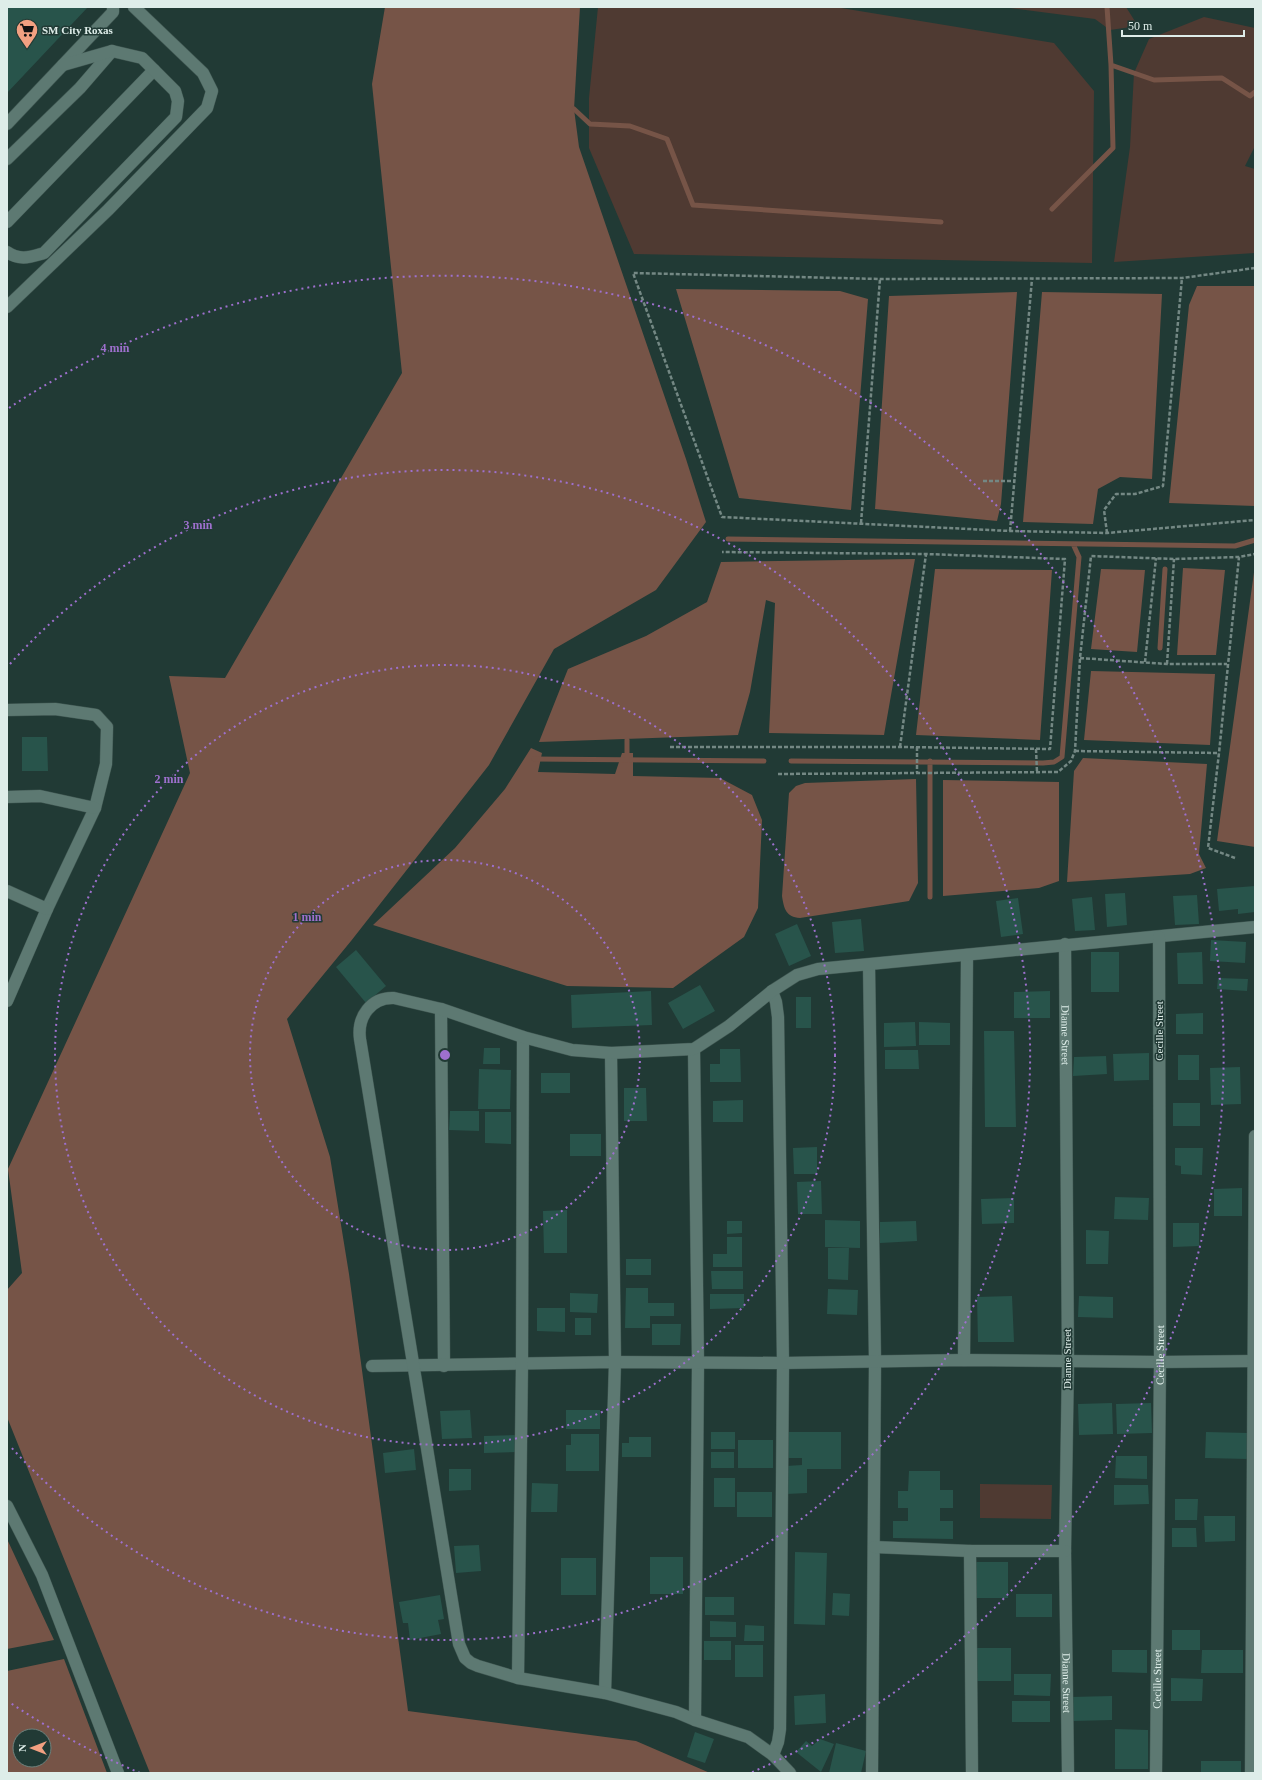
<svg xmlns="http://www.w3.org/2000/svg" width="1262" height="1780" viewBox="0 0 1262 1780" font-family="Georgia,serif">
<rect width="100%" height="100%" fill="#213a35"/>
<path fill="#4f3a32" d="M598,7h237l219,36 40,48 -2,172 -458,-9 -45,-106v-50z
M1002,7h124l12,19 -28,4 -15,-11z
M1204,17l51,11v118l-10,20 10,3v84l-141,9 16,-115 4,-74 15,-34z
M980,1484l72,1 -1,34 -71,-1z"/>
<path fill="#765447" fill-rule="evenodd" d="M385,7h195l-6,102 5,38 107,312 20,63 -50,68 -102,59 -65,116 -138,176 -64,78 43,138 19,117 59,437 228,30 74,32h-560l-143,-356v-127l15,-17 -14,-104 182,-396 -21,-97 56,2 177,-305 -30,-289z
M1197,286h58v220l-86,-3 20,-198z
M676,289l164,2 28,8 -17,211 -112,-12z
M1017,292l-16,212 -4,17 -122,-12 14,-213z
M1042,292l120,2 -10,185 -32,-2 -22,12 -5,35 -70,-2z
M915,559l-31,176 -115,-2 6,-130 -9,-3 -16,92 -12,43 -199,7 29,-73 78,-33 61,-34 14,-40z
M1255,565v282l-38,-6z
M1183,568l42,2 -9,85h-39z
M935,569l117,1 -12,170 -124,-5z
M1101,569l44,1 -8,82 -46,-3z
M1091,671l124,3 -5,71 -126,-5z
M531,748l11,5 -4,19 77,2 7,-21h11v23l87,2 32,17 10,25 -4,88 -14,29 -71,51 -106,-2 -194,-61 82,-77 50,-59z
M1083,758l124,6 -8,90 7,14 -16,6 -123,8 7,-111z
M916,779l2,104 -9,18 -109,17c-14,-1 -16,-9 -18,-22l7,-103 7,-7 9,-3z
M943,780l116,2v99l-20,7 -96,8z
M7,1539l47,101 -47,9z
M64,1659l43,114h-100v-102zM20,1736h24v24h-24z"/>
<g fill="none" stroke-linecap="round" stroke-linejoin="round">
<path stroke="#765447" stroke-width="5" d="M1111,65l43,15 68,-2 28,18 5,-4
M574,109l16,15 40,2 37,13 26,66 248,17
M1052,209l61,-61 -2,-83 -4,-58
M728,539l507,7 20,-6
M1160,648l5,-79
M534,759l230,2
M627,759v-19
M791,761l252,2 11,-1 8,-5 17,-200 -6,-13
M930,761v136"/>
</g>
<path fill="#28544b" d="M7,7h81l-81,86z
M22,737h25l1,34h-26z
M1255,886v26l-17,2v-5l-19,2 -2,-22z
M1125,893l2,32 -20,2 -2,-33z
M1197,895l2,29 -24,1 -2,-29z
M1092,897l3,33 -20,1 -3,-32z
M1018,898l5,36 -22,3 -5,-36z
M861,919l3,32 -29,2 -3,-31z
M797,924l14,32 -22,10 -14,-32z
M1211,940l35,2 -1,21 -35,-2z
M356,950l30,36 -20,17 -30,-36z
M1091,952h28v40h-28z
M1202,952l1,32h-25l-1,-31z
M1218,978l30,1 -1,12 -30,-2z
M700,985l15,26 -32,18 -15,-26z
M651,991l1,34 -80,3 -1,-33z
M1050,991v27h-36v-26z
M796,997h15v31h-15z
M1203,1013v21h-27v-20z
M915,1022l1,24 -32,1v-24z
M919,1022l31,1v22h-31z
M984,1031h30l2,96h-31z
M484,1048h16v16h-17z
M720,1049h20l1,33h-31v-18h10z
M885,1050h33l1,19h-34z
M1149,1053v27l-35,1 -1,-27z
M1178,1055h21v25h-21z
M1106,1056l1,18 -34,2 1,-19z
M1240,1067l1,37 -30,1 -1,-37z
M479,1069l32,1 -1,39h-32z
M541,1073h29v20h-29z
M624,1088h22l1,33h-23z
M743,1100v22h-30v-21z
M1173,1103h27v23h-27z
M450,1111h29v20l-30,-1z
M485,1112h26v32l-26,-1z
M570,1134h31v22h-31z
M817,1147v27h-23l-1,-26z
M1175,1148h28l-1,27 -21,-1v-8l-6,-1z
M821,1181l1,33h-24l-1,-32z
M1242,1188v28h-28v-27z
M1115,1197l34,1 -1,22 -34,-1z
M1014,1198v25l-32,1 -1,-25z
M567,1210v43h-23l-1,-42z
M825,1220l35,1v27l-35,-1z
M727,1221h15v12l-15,1z
M916,1221l1,20 -37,2v-21z
M1173,1223h26v23l-26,1z
M1086,1230l23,1 -1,33h-22z
M727,1237h15v30h-29v-13h14z
M828,1248h21l-1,32 -20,-1z
M626,1259h25v16h-25z
M711,1271h32v18h-31z
M626,1288h22v15h26v13h-24v12h-25z
M828,1289l30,1 -1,25 -30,-1z
M570,1293l28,1 -1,19 -27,-1z
M710,1294h34v14l-34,1z
M1012,1296l2,46h-36l-1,-45z
M1079,1296l34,1v21l-35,-1z
M537,1308h28v24l-28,-1z
M575,1318h16v17h-16z
M652,1324h29l-1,21h-28z
M1112,1403l1,31 -34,1 -1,-31z
M1151,1403l1,30 -35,1 -1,-30z
M470,1410l2,28 -30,1 -2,-28z
M566,1410h34v19h-34z
M711,1432h24v17h-24z
M787,1432h54v37h-34v24l-21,1v-28l16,-1v-7h-15z
M1206,1432l42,1v26l-43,-1z
M571,1434h28v37h-33v-26h5z
M519,1435v17l-35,1v-17z
M629,1437h22v20h-29v-14h7z
M738,1440h35v28h-35z
M414,1449l2,21 -31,3 -2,-20z
M711,1452h23v16h-23z
M1116,1456h31v23l-32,-1z
M449,1469h22v21l-22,1z
M909,1471h31v19h13v18h-13v13h13v18l-60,-1v-17h15v-13h-10v-17h10z
M714,1478h21v29h-21z
M532,1483l26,1 -1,28h-26z
M1114,1485h34l1,19 -35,1z
M737,1492h35v25h-35z
M1175,1499h23l-1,21h-22z
M1204,1516h31v25l-30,1z
M1172,1528h24l1,19h-25z
M479,1545l2,26 -25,2 -2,-27z
M795,1552l32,1 -2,72 -31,-1z
M650,1557h33v37h-33z
M561,1558h35v37h-35z
M976,1562h32v36h-32z
M833,1593l17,1 -1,22 -17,-1z
M1016,1594h36v23h-36z
M440,1595l4,24 -6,1 3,14 -31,6 -2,-17h-5l-4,-21z
M705,1597h29v18h-29z
M710,1621l26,1v15h-26z
M745,1625l19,1v15h-20z
M1172,1630h28v20h-28z
M704,1641h27v19h-27z
M735,1645h28v32h-28z
M977,1648h34v33h-34z
M1112,1650h35v23l-35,-1z
M1202,1650h41v23h-42z
M1014,1674h37l-1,22 -36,-1z
M1171,1678l32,1 -1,22h-31z
M825,1694l1,29 -31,2 -1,-29z
M1112,1696v24l-40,1 -1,-24z
M1012,1701h38v21h-38z
M1115,1729l33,1v39h-33z
M695,1732l19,7 -9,24 -18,-6z
M820,1739l14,5 -13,28 -25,-20 10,-11 6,5z
M836,1743l30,8 -5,22h-32z
M1201,1761h40v12h-40z"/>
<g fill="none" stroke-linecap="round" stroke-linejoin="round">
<g stroke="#3f5651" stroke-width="13">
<g id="minor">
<path d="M7,124l106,-112v-5"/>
<path d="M7,159l73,-71 32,-37"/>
<path d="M7,222l147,-152"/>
<path d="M7,252c13,9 23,5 37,1l132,-136 2,-16 -3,-10 -33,-33 -30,-7 -49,14"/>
<path d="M7,307l101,-97 99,-102 5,-17 -9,-18 -69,-66"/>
<path d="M7,710l48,-1 41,6 11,12 -1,37 -11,44 -48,101 -40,92"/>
<path d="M7,797l33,-1 55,12"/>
<path d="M7,891l40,18"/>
<path id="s1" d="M1065,944l3,418 -3,189 3,222"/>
<path d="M869,965l6,396 -3,412"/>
<path d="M772,991l4,11 2,15 5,346 -3,366 -2,13 -5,13"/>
<path d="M441,1009l3,357"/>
<path d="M694,1049l4,314 -3,357"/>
<path d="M964,1360l3,-405"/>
<path d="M372,1366l243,-4 168,1 181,-3 196,2 95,-1"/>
<path d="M7,1506l35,69 76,198"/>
<path d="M874,1547l96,4h95"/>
<path d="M970,1551l2,222"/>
<path d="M518,1678l4,-314 1,-327"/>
<path d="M605,1693l10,-331 -4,-309"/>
<path d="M790,1773l-17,-18 -25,-18 -53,-17 -19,-8 -71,-19 -87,-15 -40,-12 -7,-3 -6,-5 -6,-14 -99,-605c-3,-22 11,-42 34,-41l47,11 82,28 49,13 39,3 83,-4 35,-23 43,-35 25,-16 21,-6 437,-42"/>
<path id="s2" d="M1156,1773l4,-411 -1,-425"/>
<path d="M1251,1773l4,-637"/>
</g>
</g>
<path stroke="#748884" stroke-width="2.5" stroke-dasharray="4 2" stroke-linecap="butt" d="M1255,268l-73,10 -302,1 -247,-6 89,244 288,14 97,2 148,-13
M983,481h31
M861,523l19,-244
M1010,531l22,-252
M1107,533l-3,-23 12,-16h19l28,-8 19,-208
M1080,658l87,6h60
M1145,662l11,-104
M1167,664l7,-105
M670,747h230l150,2 15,-190 -139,-5 -204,-2
M900,747l26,-193
M917,747v26
M1036,749l1,23
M1075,751l144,2
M778,774l280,-2 13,-11 4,-10 5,-93 11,-102 83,3 65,-2 16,-3
M1235,858l-27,-10 11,-95 20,-196"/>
<use href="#minor" stroke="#5d7972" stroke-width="12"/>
</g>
<g fill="none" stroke="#9e70ce" stroke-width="2" stroke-dasharray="2 4">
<circle cx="445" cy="1055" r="195"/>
<circle cx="445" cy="1055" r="390"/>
<path d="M10 664A585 585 0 1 1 10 1446"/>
<path d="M140 1773A780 780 0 0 1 9 1702M9 408A780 780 0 1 1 750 1773"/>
</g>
<defs>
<g id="supermarket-pin" transform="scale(1.15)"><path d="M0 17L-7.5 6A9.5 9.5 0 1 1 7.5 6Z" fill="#f2a081" stroke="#213a35"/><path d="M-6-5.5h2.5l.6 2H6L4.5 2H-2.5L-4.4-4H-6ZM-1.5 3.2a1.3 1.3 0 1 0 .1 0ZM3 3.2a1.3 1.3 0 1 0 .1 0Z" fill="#111"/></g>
</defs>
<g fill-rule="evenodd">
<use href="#supermarket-pin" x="27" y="30"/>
</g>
<g text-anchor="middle" stroke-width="3" stroke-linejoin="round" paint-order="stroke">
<g font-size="11" font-weight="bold" fill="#deede9" stroke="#213a35" text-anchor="start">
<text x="42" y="34">SM City Roxas</text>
</g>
<g font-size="11" fill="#deede9" stroke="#213a35">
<text transform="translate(1159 1031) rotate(-90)" y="4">Cecille Street</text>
<text dy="4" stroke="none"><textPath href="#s1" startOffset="91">Dianne Street</textPath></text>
<text dy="4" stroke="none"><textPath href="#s2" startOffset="418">Cecille Street</textPath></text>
<text transform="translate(1067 1359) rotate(-90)" y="4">Dianne Street</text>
<text dy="4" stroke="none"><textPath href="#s2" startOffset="94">Cecille Street</textPath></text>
<text dy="4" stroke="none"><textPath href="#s1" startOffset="739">Dianne Street</textPath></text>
</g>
</g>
<circle cx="445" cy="1055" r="6" fill="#9e70ce" stroke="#213a35" stroke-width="2"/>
<g font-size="12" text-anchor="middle" font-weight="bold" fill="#9e70ce" stroke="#213a35" stroke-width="3" stroke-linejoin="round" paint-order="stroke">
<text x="115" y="352">4 min</text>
<text x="198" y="529">3 min</text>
<text x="169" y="783">2 min</text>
<text x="307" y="921">1 min</text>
</g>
<rect width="1262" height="1780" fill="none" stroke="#deede9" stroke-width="16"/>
<g transform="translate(32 1748) rotate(270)"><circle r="19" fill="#213a35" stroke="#6d827d"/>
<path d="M0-3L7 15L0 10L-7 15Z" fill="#f2a081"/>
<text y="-6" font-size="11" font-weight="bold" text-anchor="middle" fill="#deede9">N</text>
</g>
<path d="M1122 30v6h122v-6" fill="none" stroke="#deede9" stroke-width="2"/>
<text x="1128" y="30" font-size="12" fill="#deede9" stroke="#213a35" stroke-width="3" paint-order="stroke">50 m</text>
</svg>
